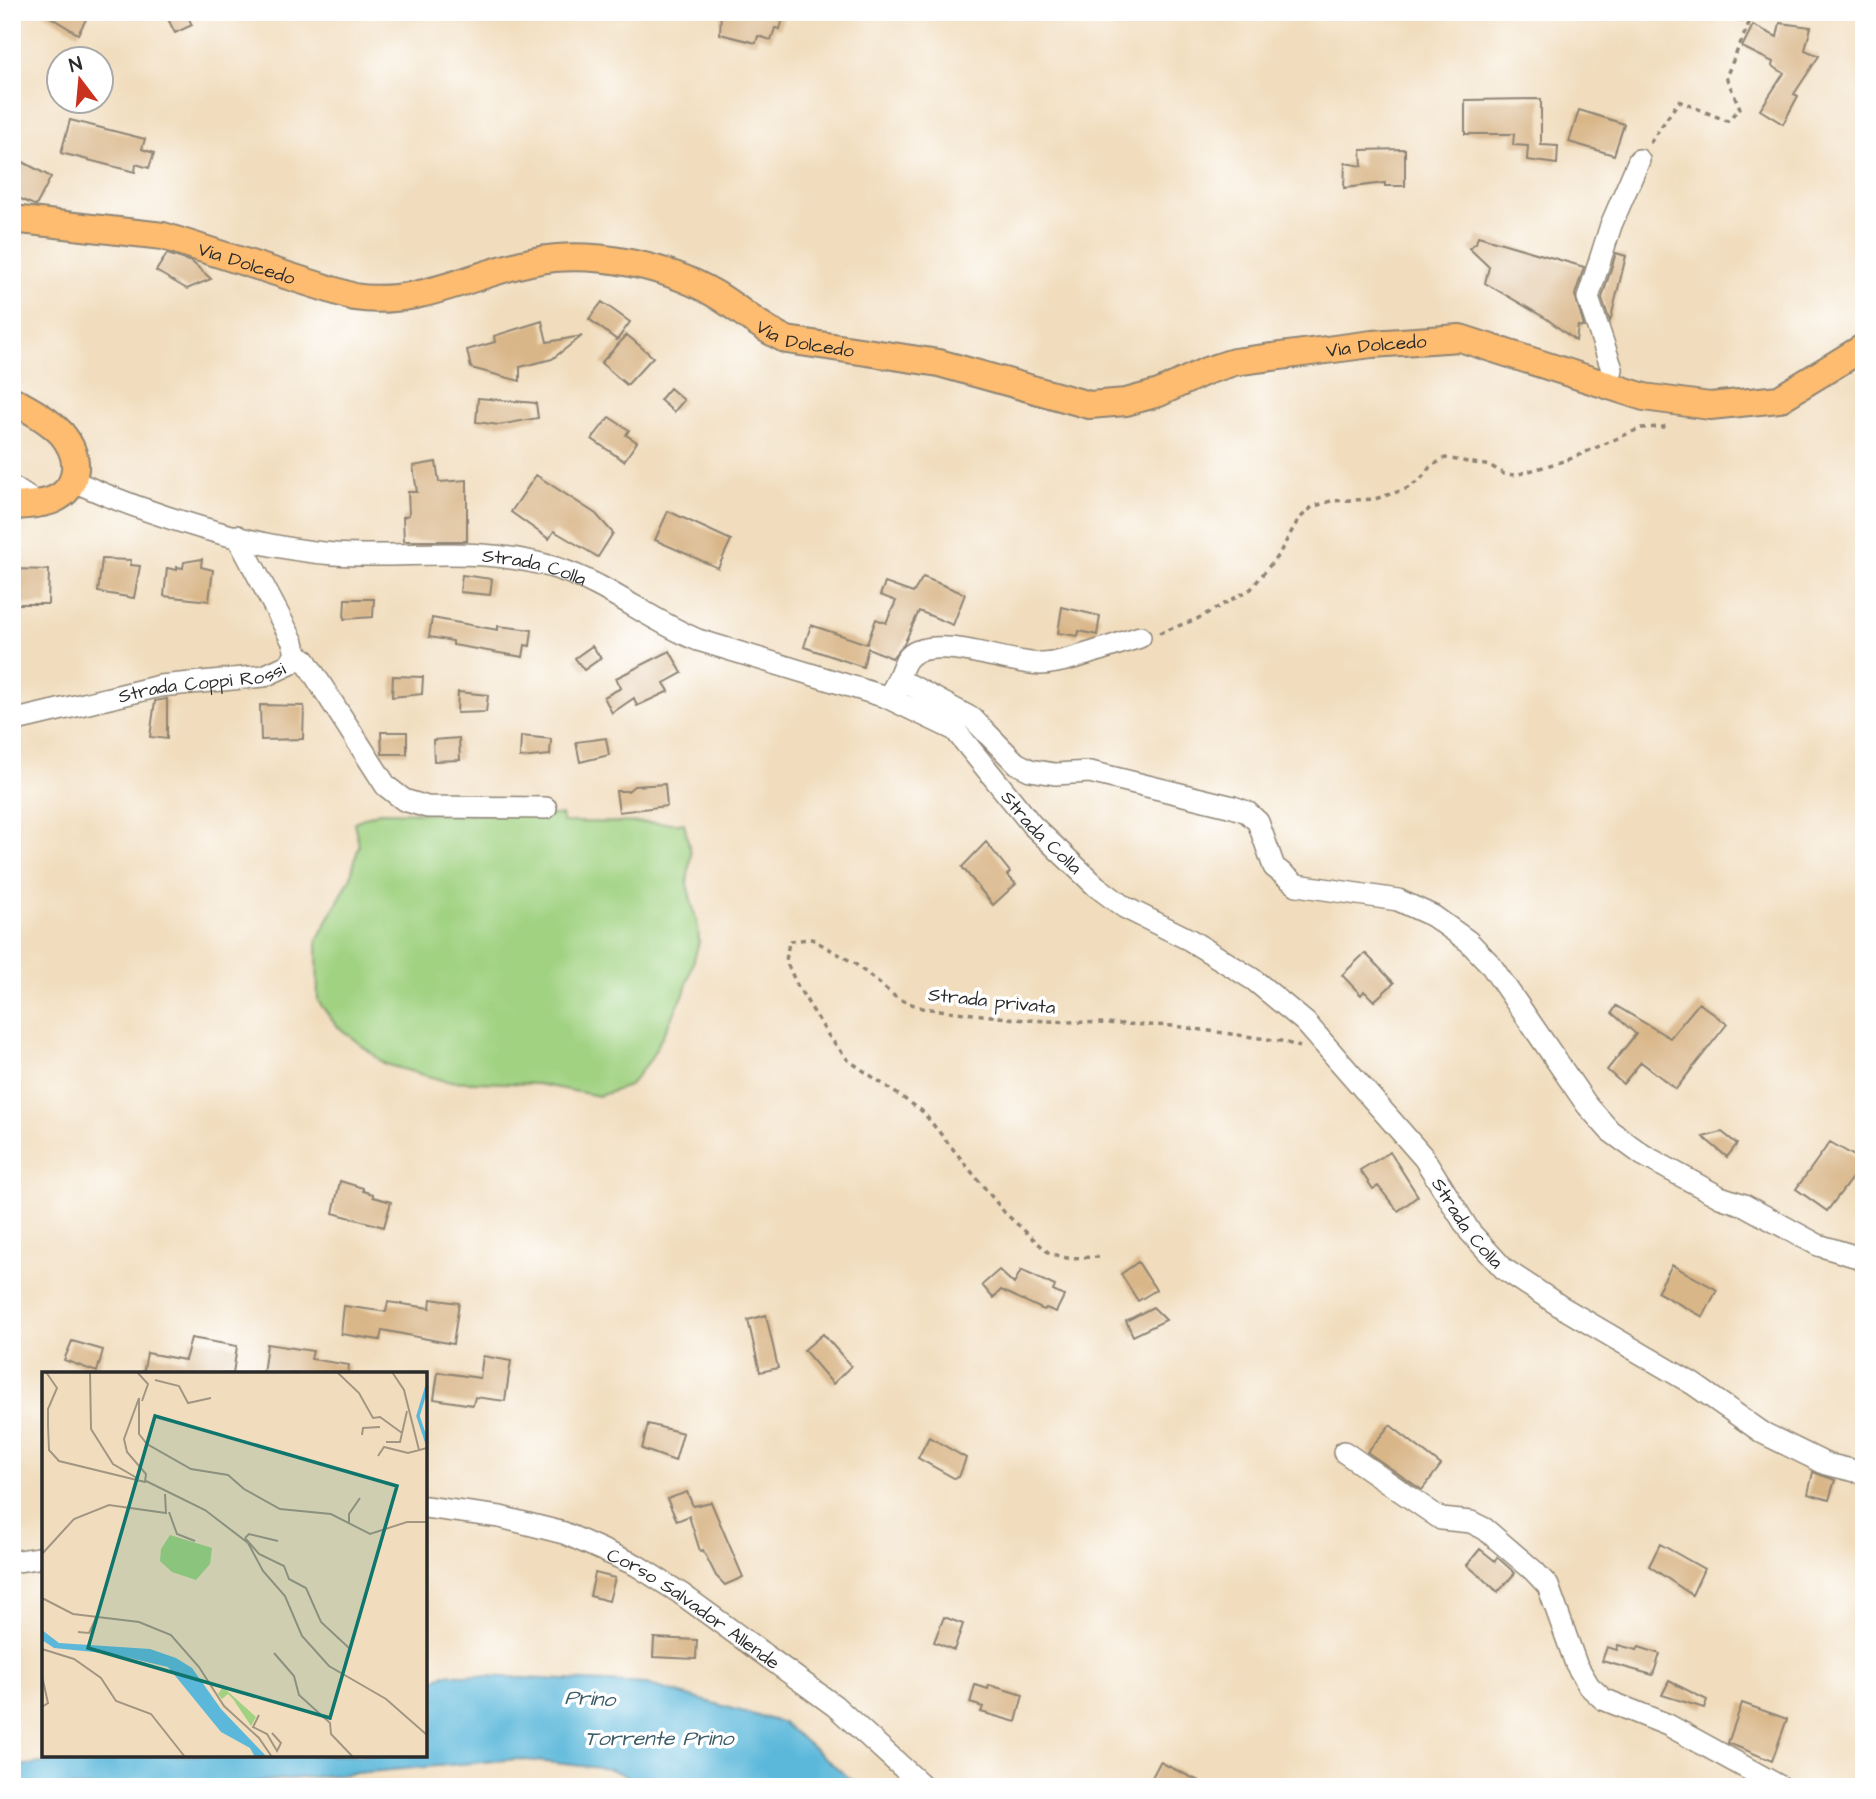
<svg xmlns="http://www.w3.org/2000/svg" width="1876" height="1799" viewBox="0 0 1876 1799" font-family="'Architects Daughter',sans-serif">
<rect width="100%" height="100%" fill="#fff"/>
<filter id="ink" filterUnits="userSpaceOnUse"><feTurbulence type="fractalNoise" baseFrequency=".0143" numOctaves="2"/><feDisplacementMap in="SourceGraphic" scale="14" xChannelSelector="R" yChannelSelector="G"/><feConvolveMatrix kernelMatrix="1 2 1 2 8 2 1 2 1" color-interpolation-filters="sRGB"/></filter>
<filter id="wash" filterUnits="userSpaceOnUse"><feTurbulence type="fractalNoise" baseFrequency=".00686" numOctaves="4" result="noise"/><feDisplacementMap in="SourceGraphic" scale="28" xChannelSelector="R" yChannelSelector="G"/><feGaussianBlur stdDeviation="1.57" result="paint"/><feColorMatrix in="noise" values="0 0 0 0 0 0 0 0 0 0 0 0 0 0 0 0 0 1.4 0 .05"/><feComposite in="paint" operator="in"/></filter>
<g filter="url(#wash)">
<rect width="100%" height="100%" fill="#f1ddbd"/>
<path fill="#a0d281" stroke="#667e56" stroke-width="2" d="M379,812l182,3 2,7 121,1 7,31 -4,30 11,43 1,15 -15,52 -34,66 -21,26 -30,10 -62,-12 -92,-3 -60,-17 -49,-39 -18,-24 -1,-61 33,-61 9,-34 -5,-23z"/>
<path fill="#5cb8da" stroke="#447282" stroke-width="2" d="M445,1674l201,10 137,39 77,64h-209l-41,-18 -93,-10 -318,28h-187v-20l88,-12h325v-70z"/>
<g id="blocks">
<path fill="#d9b688" d="M42,12h48l-12,22z
M721,12h64l-5,17 -5,-1 -4,12 -13,-4 -2,7 -36,-9z
M186,13l6,12 -17,8 -7,-14z
M1780,23l31,4 -6,23 14,6 -25,38 4,2 -15,28 -23,-14 24,-37 -12,-7 1,-4 -31,-15 11,-22 24,12z
M1541,99v46l17,1 -1,18 -30,-4 1,-14 -15,-1 1,-11h-49v-34z
M1579,110l45,14 -10,31 -45,-13z
M70,120l75,19 -3,10 12,4 -5,15 -13,-4 -1,8 -74,-19z
M1405,149v37h-20v-3l-41,5 1,-25 17,3 -1,-16z
M12,156l39,21 -15,29 -24,-11z
M1478,236l106,31 -9,28 9,32 -6,-1 -2,15 -29,-22 -62,-36 4,-16 -20,-19 7,-5z
M1616,253l10,3 -16,66 -8,-24z
M167,254l25,8 19,17 -24,10 -31,-18z
M602,302l28,20 -13,18 -28,-21z
M542,321l5,21 35,-6 -30,23 -32,8v14l-49,-13 -4,-18 28,-8 -1,-6z
M627,335l26,22 -26,28 -26,-22z
M670,388l14,12 -10,12 -14,-12z
M478,398l58,5 2,15 -39,7 -23,-3z
M609,417l20,13 -3,5 11,7 -13,19 -32,-22z
M436,462l3,20 28,-2v61h-63l-1,-24 6,-2 -1,-23h9l-4,-26z
M536,475l60,39 17,19 -15,24 -44,-26 -5,8 -38,-27z
M668,511l63,29 -13,28 -63,-28z
M102,559l29,1 -1,5 10,1 -6,32 -36,-6z
M202,559l-1,8 12,3 -4,31 -45,-5 3,-28 10,2v-3l6,1 1,-6z
M12,569l37,1 -1,34h-36z
M462,575l30,4 -2,16 -30,-3z
M923,577l42,17 -12,31 -34,-14 -15,33 -12,14 -24,-10 -5,19 -59,-20 7,-22 56,19 9,-25 10,4 10,-22 -16,-6 5,-12 28,10z
M345,599h29l-1,18 -29,2z
M1062,607l38,9 -3,19 -18,-4 -1,5 -20,-3z
M432,618l66,12v-4l34,4 -2,16 -5,-1 -2,12 -70,-12v-4l-24,-4z
M592,646l9,12 -17,12 -9,-12z
M670,651l12,22 -18,10 5,8 -32,15 -3,-8 -22,15 -8,-16 17,-9 -5,-10z
M393,676l30,1 -1,17 -30,3z
M458,692l30,3 -2,17 -29,1z
M167,699v40l-17,-2 5,-36z
M260,705l44,1 -1,33 -42,1z
M381,732h26v22h-25z
M521,736l30,3 -1,16 -30,3z
M459,738l1,22 -26,1 -1,-21z
M606,738l3,17 -29,7 -4,-20z
M665,784l2,22 -48,6 -3,-21h12l6,-5z
M986,842l24,30 -3,3 9,9 -23,21 -31,-38z
M1365,953l29,30 -20,18 -10,-10 -3,4 -19,-20z
M1699,1003l28,21 -51,65 -35,-27 -18,22 -16,-14 29,-36 -24,-21 4,-7 54,32z
M1722,1132l15,12 -10,13 -24,-20z
M1830,1142l26,15 4,10 -33,44 -31,-22z
M1390,1152l28,44 -20,15 -20,-25 -5,3 -13,-19z
M340,1181l23,7v3l10,3v3l18,5 -7,25 -51,-14z
M1138,1262l18,28 -18,11 -17,-27z
M1672,1265l45,25 -14,27 -46,-25z
M999,1270l15,14 7,-14 34,16 -2,5 11,5 -8,16 -10,-4 -2,2 -43,-20 -8,8 -11,-13z
M431,1299l28,4 -6,41 -71,-14 -2,10 -39,-6 3,-28 42,6 2,-10 42,6z
M1153,1307l13,13 -33,16 -7,-15z
M766,1315l12,53 -18,4 -12,-52z
M823,1334l28,32 -18,18 -29,-34z
M191,1338l46,8 -4,28h-90l4,-21 38,7z
M72,1341l31,9 -6,22 -33,-12z
M267,1344l46,7 -2,8 38,6 -1,9h-85z
M483,1356l28,5 -6,40 -30,-4 -2,8 -39,-6 4,-27 42,6z
M648,1424l35,9 -8,28 -33,-12z
M1390,1425l51,40 -19,25 -55,-38z
M929,1437l37,21 -7,19 -5,1 -36,-20z
M1813,1472l22,8 -6,20 -21,-6z
M687,1492l6,14 18,-4 32,75 -18,8 -9,-9 -13,-26 -3,1 -11,-35 -12,5 -10,-22z
M1660,1544l44,25 -12,26 -43,-29z
M1480,1549l15,12 2,-4 18,16 -17,19 -31,-27z
M595,1573l20,5 -6,23 -19,-5z
M944,1617l19,7 -9,26 -20,-8z
M654,1638l43,2 -1,19 -43,-2z
M1618,1645l19,5 2,-3 21,7 -7,21 -51,-14 5,-14 10,3z
M1669,1681l38,19 -3,8 -42,-13z
M975,1685l13,4 1,-4 34,10 -7,27 -35,-10 2,-5 -13,-4z
M1742,1703l45,16 -15,42 -44,-18z
M1160,1762l51,25h-64z"/>
</g>
</g>
<g filter="url(#ink)">
<use href="#blocks" fill-opacity="0" stroke="#8e8474" stroke-width="2"/>
<g fill="none" stroke-linecap="round" stroke-linejoin="round">
<g stroke="#8e8474" stroke-width="24">
<g id="minor">
<path d="M1608,385l4,-16 -24,-71 23,-73 28,-65"/>
<path id="s1" d="M73,481c74,33 180,67 261,73 78,5 143,-10 222,14 51,16 93,52 142,72l188,57 69,33 77,95 64,61 28,21 66,33 64,40 51,42 119,136 46,74 34,37 56,37 133,78 70,49 63,31 38,9"/>
<path d="M12,487l28,18"/>
<path d="M296,654l9,6 81,126 18,14 23,7 119,1"/>
<path d="M899,684l11,1 63,34 43,44 14,7 25,4 35,-2 143,35 14,5 11,10 16,45 23,18 101,15 35,16 35,25 22,23 97,141 23,26 33,24 77,42 24,8 74,40 46,14"/>
<path d="M890,693c12,-13 10,-36 28,-42 33,-12 88,12 123,13 23,0 75,-20 99,-27"/>
<path id="s2" d="M12,721l148,-35 104,-10 26,-12 6,-10 -3,-12 -56,-106"/>
<path d="M1344,1452l97,67 30,3 14,7 49,42 14,15 28,78 13,22 14,13 65,26 113,62"/>
<path id="s3" d="M425,1507l75,10 64,16 72,32 44,28 155,113 89,81"/>
<path d="M12,1562l32,-5"/>
</g>
</g>
<g stroke="#8e8474" stroke-width="30">
<g id="major">
<path id="s4" d="M12,219l151,17 191,61c65,10 119,-24 181,-36 56,-11 131,4 180,33 25,15 45,34 72,46l152,23 150,42 37,-3 33,-9 47,-22 28,-9 138,-18 88,-6 184,59 66,9 69,-7 85,-52"/>
<path d="M12,400c17,9 37,20 50,34 8,10 14,23 13,35 -3,34 -35,36 -63,37"/>
</g>
</g>
<path stroke="#8e8474" stroke-width="3.5" stroke-dasharray="5 5" stroke-linecap="butt" d="M1650,143l29,-42 48,20 13,-13 -14,-31 23,-54 -20,-9 -36,-2
M1159,633l38,-14 54,-30 28,-35 19,-34 14,-13 19,-6 44,-2 31,-10 14,-9 10,-13 15,-9 46,8 13,8 12,1 54,-16 71,-31 23,-1 -2,-6
M1099,1257l-32,1 -18,-5 -44,-40 -83,-102 -74,-51 -20,-25 -31,-50 -11,-24 3,-20 23,-2 42,24 44,36 24,9 103,12 149,6 107,15 19,6"/>
<use href="#minor" stroke="#fff" stroke-width="21"/>
<use href="#major" stroke="#fdbc6f" stroke-width="26"/>
</g>
</g>
<g text-anchor="middle" stroke-width="7" stroke-linejoin="round" paint-order="stroke">
<g font-size="19" fill="#2b2b2b" stroke="#fff">
<text dy="7" stroke="none"><textPath href="#s4" startOffset="240">Via Dolcedo</textPath></text>
<text dy="7" stroke="none"><textPath href="#s4" startOffset="828">Via Dolcedo</textPath></text>
<text dy="7" stroke="none"><textPath href="#s4" startOffset="1416">Via Dolcedo</textPath></text>
<text dy="7" stroke="none"><textPath href="#s1" startOffset="474">Strada Colla</textPath></text>
<text dy="7" stroke="none"><textPath href="#s2" startOffset="194">Strada Coppi Rossi</textPath></text>
<text dy="7" stroke="none"><textPath href="#s1" startOffset="1062">Strada Colla</textPath></text>
<text transform="translate(992 1000) rotate(6)" y="7">Strada privata</text>
<text dy="7" stroke="none"><textPath href="#s1" startOffset="1648">Strada Colla</textPath></text>
<text dy="7" stroke="none"><textPath href="#s3" startOffset="292">Corso Salvador Allende</textPath></text>
</g>
<g font-size="21" font-style="italic" fill="#3c5c68" stroke="#fff">
<text transform="translate(590 1698) rotate(3)" y="7">Prino</text>
<text x="659" y="1745">Torrente Prino</text>
</g>
</g>
<g transform="translate(42 1372)">
<rect width="385" height="385" fill="#f1ddbd"/>
<path d="M128,163l42,13 -2,16 -14,16 -24,-8 -12,-11 1,-12zM181,315l33,30 -5,9 -18,-27 -5,-5 -6,5 -4,-5z" fill="#a0d281"/>
<path d="M0,258l17,13 91,6 26,9 16,10 29,41 46,48h-12l-5,-9 -29,-16 -53,-65 -55,-13 -59,-6 -12,-8z" fill="#5cb8da"/>
<path fill="none" stroke="#5cb8da" stroke-width="3.5" d="M385,14l-9,30 9,27"/>
<path fill="none" stroke="#a29683" stroke-width="2" d="M4,0l11,16 -9,21v17l1,24 10,11 86,21 1,-8 -19,-22 -3,-13 15,-41v36l8,10 44,25 37,6 16,14 36,20 51,5 39,20 37,-12h20M48,0l1,57 22,35 24,14M95,0l11,12 -6,17M295,0l22,21 14,25 7,-1 22,16M350,0l12,18 15,60M113,8l24,6 9,17 23,-5M320,63l1,-7 17,-1M344,70h14l7,-31M336,84l6,-9 24,6 19,-5M104,109l59,29 43,33 15,28 22,25 17,40 27,30 57,33 41,36M127,140l8,22 18,7M307,152v-10l11,-16M203,166l14,16 25,12 5,13 17,9 15,34 28,26M203,166l4,-4 29,7M0,182l32,-35 35,-14 57,8 -1,-19M0,226l31,16 66,8 32,13 28,32 25,39 35,32 13,19M36,260l11,1 7,-15M0,277l32,10 27,19 15,23 35,13 34,43M232,281l20,23 5,19 31,28 1,11 22,23M0,304l6,27 -6,4M217,343l-6,12 14,7 10,17 4,-8 -9,-10"/>
<path fill="#0f766e" fill-opacity="0.15" stroke="#0f766e" stroke-width="3.5" d="M113,44l242,70 -67,232 -242,-70z"/>
<rect width="385" height="385" fill="none" stroke="#2b2b2b" stroke-width="3.5"/>
</g>
<rect width="1876" height="1799" fill="none" stroke="#fff" stroke-width="42"/>
<g transform="translate(80 80) rotate(344)"><circle r="33" fill="#ffffff" stroke="#aaaaaa" stroke-width="2"/>
<path d="M0-5L12 26L0 18L-12 26Z" fill="#c8321e"/>
<text y="-10" font-size="19" font-weight="bold" text-anchor="middle" fill="#2b2b2b">N</text>
</g>
</svg>
